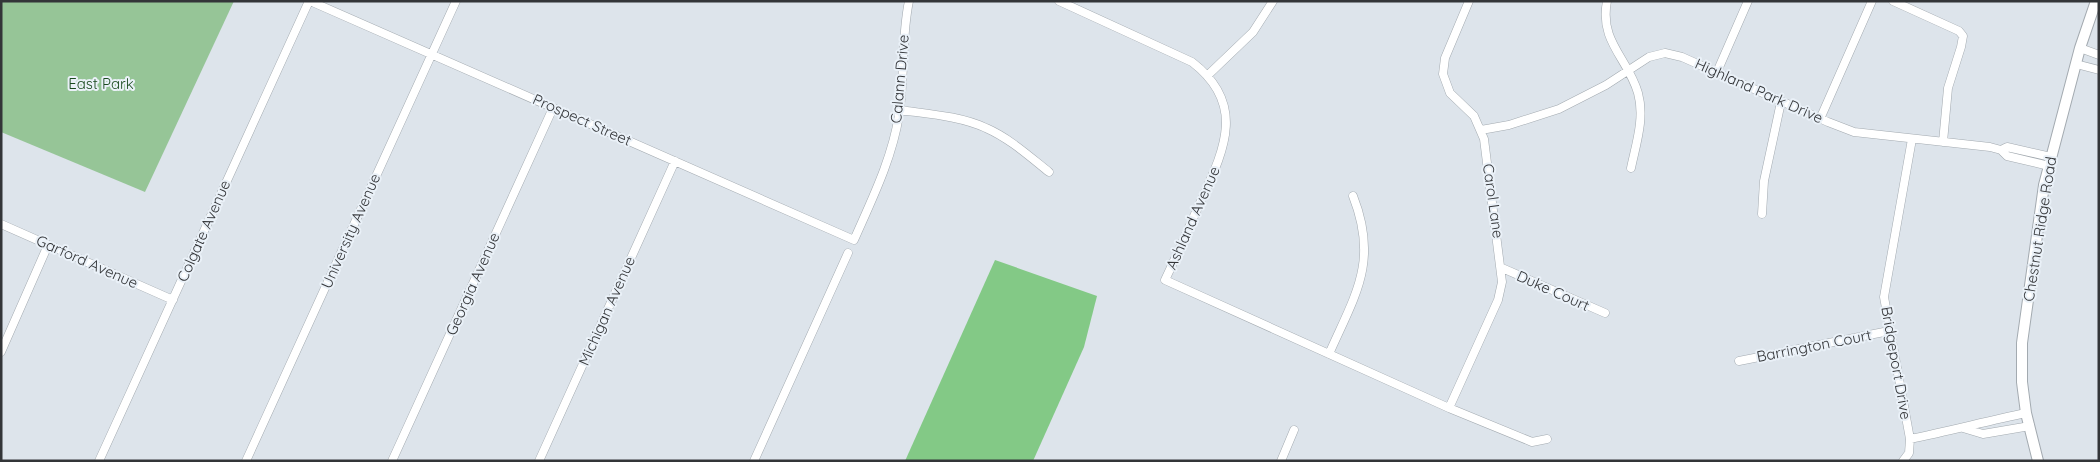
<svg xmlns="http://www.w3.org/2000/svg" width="2100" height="462" viewBox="0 0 2100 462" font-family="Quicksand,sans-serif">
<rect width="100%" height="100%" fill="#dde4eb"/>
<path fill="#96c597" d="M1,1h233l-89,191 -144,-60z"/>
<path fill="#83c986" d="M995,260l102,36 -13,51 -51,114h-128z"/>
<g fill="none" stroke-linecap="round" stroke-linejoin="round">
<g stroke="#a3aab0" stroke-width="9">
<path id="minor" d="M310,1l544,239c18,-41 38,-81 45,-125 6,-38 2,-76 10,-114
M1059,1l133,61c56,43 31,90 8,141 -12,26 -23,52 -35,77l284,128 83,34 15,-3
M1607,1c-8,41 21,57 31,92 7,25 -2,51 -7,75
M1893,1l66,30 4,5 -2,11 -13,41 -5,54
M2080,48l19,7
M2076,64l23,6
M1717,72l31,-71
M1207,76l46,-44 20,-31
M900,110c28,4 60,6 86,18 23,10 43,28 63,44
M1820,119l52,-118
M1481,130l28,-5 50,-16 47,-24 43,-28 16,-4 17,4 146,65 26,10 136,15 11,3 6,6 42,10
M2001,150l6,-3 44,10
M1762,214l2,-33 17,-79
M1,224l172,76
M1502,268l103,45
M1,352l47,-107
M1329,354c26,-59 50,-92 24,-158
M1739,361l150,-30
M1449,408l49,-108 4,-18 -18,-143 -10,-23 -24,-23 -7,-19 2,-16 24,-57
M1963,428l20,6 47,-8
M1910,439c40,-8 77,-18 116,-26
M99,461l210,-460
M246,461l210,-460
M392,461l161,-353
M539,461l136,-300
M754,461l94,-208
M1281,461l13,-31
M1903,461l6,-8 1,-14 -26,-142 28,-158"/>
</g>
<g stroke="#a3aab0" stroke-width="12">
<path id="tertiary" d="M2038,461l-12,-48 -4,-31v-39l22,-158 36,-137 16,-47"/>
</g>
<use href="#minor" stroke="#fff" stroke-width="8"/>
<use href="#tertiary" stroke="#fff" stroke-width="10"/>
</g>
<g text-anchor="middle" stroke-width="4" stroke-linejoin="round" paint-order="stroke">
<g font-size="15" fill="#333538" stroke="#eaf1f8">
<text transform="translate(900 79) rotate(-85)" y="5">Calann Drive</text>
<text transform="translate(1759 91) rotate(24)" y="5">Highland Park Drive</text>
<text transform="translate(582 120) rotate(24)" y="5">Prospect Street</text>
<text transform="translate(1493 201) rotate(82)" y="5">Carol Lane</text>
<text transform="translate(1193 218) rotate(-66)" y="5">Ashland Avenue</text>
<text transform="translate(2040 229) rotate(-81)" y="5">Chestnut Ridge Road</text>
<text transform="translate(204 231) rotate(-66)" y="5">Colgate Avenue</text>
<text transform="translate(351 231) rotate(-66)" y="5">University Avenue</text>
<text transform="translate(87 262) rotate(24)" y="5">Garford Avenue</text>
<text transform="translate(473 284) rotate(-66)" y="5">Georgia Avenue</text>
<text transform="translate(1553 291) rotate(24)" y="5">Duke Court</text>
<text transform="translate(607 311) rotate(-66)" y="5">Michigan Avenue</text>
<text transform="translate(1814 346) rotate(-11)" y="5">Barrington Court</text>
<text transform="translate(1896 363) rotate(80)" y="5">Bridgeport Drive</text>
</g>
<g font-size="15" fill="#194a1e" stroke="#eaf1f8">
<text x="101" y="89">East Park</text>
</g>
</g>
<rect width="2100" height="462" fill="none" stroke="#333538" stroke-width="5"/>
</svg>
